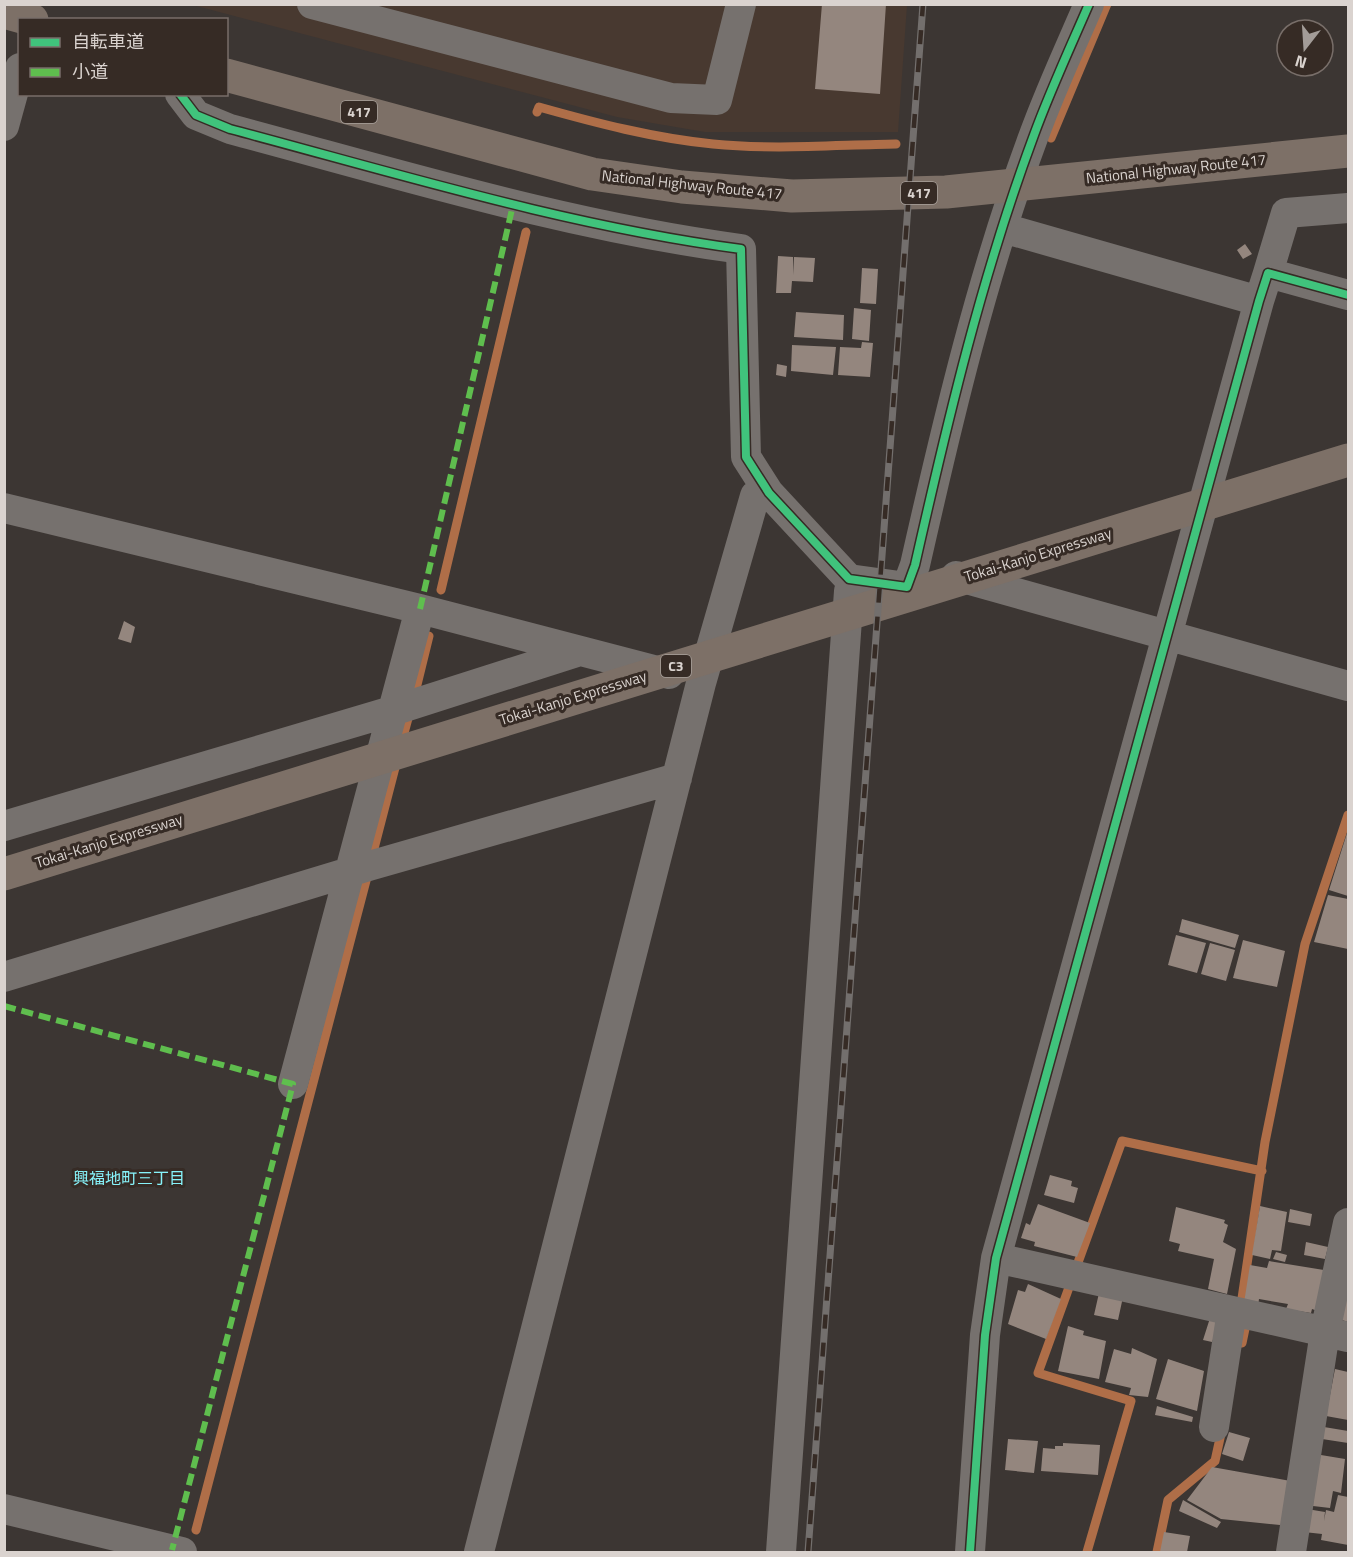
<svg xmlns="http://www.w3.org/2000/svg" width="1353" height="1557" viewBox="0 0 1353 1557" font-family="'Titillium Web','Noto Sans JP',sans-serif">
<rect width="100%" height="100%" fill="#3c3633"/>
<path fill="#483930" d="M193,5h714l-9,127h-193l-88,-15z"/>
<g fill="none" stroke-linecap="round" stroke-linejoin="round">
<path stroke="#af6e48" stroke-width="9" d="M537,112l2,-5c57,16 114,31 174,37 60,6 122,1 183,0
M1051,138l56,-134
M441,590l85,-358
M414,697l15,-61
M401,744l9,-33
M371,860l26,-100
M1242,1343l4,-19 -6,-12 25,-170 40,-198 43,-129
M196,1530l172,-657
M1087,1552l44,-151 -93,-28 84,-232 140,30
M1157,1552l11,-52 47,-39 7,-32"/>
</g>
<path fill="#94867e" d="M822,4h64l-6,90 -65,-5z
M1245,244l7,10 -9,5 -6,-9z
M778,256l15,1v18l1,-18 21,1 -2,24 -21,-1 -1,12h-15z
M862,268l16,1 -2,35 -16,-1z
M854,308l17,2 -2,31 -17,-2z
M796,312l48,3 -1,25 -49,-3z
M862,342l11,1 -3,34 -32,-2 2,-28 21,1z
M792,345l44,2 -3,28 -42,-4z
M777,364l10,2 -1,11 -10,-2z
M124,621l11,6 -4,16 -13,-4z
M1348,830v66l-19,-6z
M1328,895l20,4v50l-34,-7z
M1182,919l57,16 -4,13 -56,-16z
M1176,935l30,8 -9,30 -29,-8z
M1243,940l42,11 -8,36 -44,-9z
M1210,943l25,7 -9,31 -25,-7z
M1050,1175l22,6 -1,5 7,2 -4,15 -30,-8z
M1038,1204l52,19 -13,34 -43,-11 1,-4 -14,-4 5,-15 4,2z
M1260,1206l27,6 -6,39 -9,-1 -2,9 -18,-4z
M1176,1207l49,13 -1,3 4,2 -5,17 13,7 -9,45 -19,-5 6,-30 -36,-8 2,-7 -11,-3z
M1290,1209l22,5 -2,12 -22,-4z
M1306,1242l22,5 -3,12 -21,-4z
M1276,1252l11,3 -2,7 -12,-3z
M1269,1261l61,10 -7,42 -11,-4 -1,4 -25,-4 2,-5 -29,-5 -1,7 -14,-3 6,-38 17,3z
M1028,1284l33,15 -15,40 -38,-15 10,-34 7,2z
M1348,1286v36l-6,-2z
M1099,1293l24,4 -5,23 -24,-5z
M1210,1318l10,4 -8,20 -9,-2z
M1068,1326l16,5 -1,4 23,6 -7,38 -41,-8z
M1132,1348l25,11 -9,38 -19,-2 2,-7 -26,-6 9,-33 17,5z
M1168,1359l36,12 -7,40 -41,-12z
M1335,1369l13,3v48l-22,-4z
M1157,1406l36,11 -1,5 -37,-7z
M1324,1427l24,4v12l-26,-4z
M1229,1432l21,6 -7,23 -21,-7z
M1008,1439l30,2 -4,32 -29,-3z
M1063,1443l37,2 -2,30 -57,-4 2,-23 12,1v-3h8z
M1315,1454l30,5 -4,34 -8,-2 -3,17 -17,-2z
M1212,1467l84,15 -6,44 -69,-7 -34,-19z
M1338,1495l10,2v48l-27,-5 1,-6 -18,-2 3,-23 18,3 -1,9 2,-11 8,2z
M1183,1500l38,22 -4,6 -38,-17z
M1164,1532l26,4 -3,16h-27z"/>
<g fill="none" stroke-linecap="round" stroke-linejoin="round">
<path stroke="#76716e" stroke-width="30" d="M312,4l359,94 46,2 24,-96
M180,94l16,21 34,14c169,45 338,97 511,120l5,208 23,36 80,86 58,8 8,-22c33,-146 67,-290 119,-430 16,-44 36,-87 55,-131
M4,126l16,-58
M1003,228l256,73
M1268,273l18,-60 62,-5
M4,508l416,101 249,65
M956,576l392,110
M4,826l388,-115 188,-60
M4,977l365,-111 308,-88
M293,1084l127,-475
M996,1258l352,79
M1214,1427l18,-116
M4,1509l178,43
M479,1552l222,-869 54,-187 14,-3
M781,1552l68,-961
M970,1552l15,-217 11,-77 263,-957 9,-28 80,22
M1291,1552l34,-220 23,-109"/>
<path stroke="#7d7067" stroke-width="33" d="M4,12l28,8
M226,75l366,99 90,13 110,9 154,-4 402,-41
M4,874l1344,-414"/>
<g stroke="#736f6d" stroke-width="7">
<path id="rail" d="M808,1552l115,-1548"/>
</g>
<use href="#rail" stroke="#362b25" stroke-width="4.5" stroke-dasharray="14" stroke-linecap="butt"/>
<path stroke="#5fbe4e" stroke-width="6" stroke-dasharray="12 6" stroke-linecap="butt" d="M420,609l93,-404
M4,1006l289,78 -121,466"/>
<g stroke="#362b25" stroke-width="11">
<path id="cycleway" d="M180,94l16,21 34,14c169,45 338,97 511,120l5,208 23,36 80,86 58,8 8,-22c33,-146 67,-290 119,-430 16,-44 36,-87 55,-131
M970,1552l15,-217 11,-77 263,-957 9,-28 80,22"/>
</g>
<use href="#cycleway" stroke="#40c37c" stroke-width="8"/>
</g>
<g text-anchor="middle" stroke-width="6" stroke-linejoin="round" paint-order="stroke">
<g fill="#362b25" stroke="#a9a19c" stroke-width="1.5">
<rect x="341" y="101" width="36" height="22" rx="4.5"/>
<rect x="901" y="182" width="36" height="22" rx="4.5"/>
<rect x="661" y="655" width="30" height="22" rx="4.5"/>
</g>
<g font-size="14" font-weight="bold" fill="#dad3cf">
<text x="359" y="117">417</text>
<text x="919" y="198">417</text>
<text x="676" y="671">C3</text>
</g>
<g font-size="15" fill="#dad3cf" stroke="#362b25">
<text transform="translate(1176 169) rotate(-6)" y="5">National Highway Route 417</text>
<text transform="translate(692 185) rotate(6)" y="5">National Highway Route 417</text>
<text transform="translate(1038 555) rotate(-17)" y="5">Tokai-Kanjo Expressway</text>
<text transform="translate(573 698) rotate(-17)" y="5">Tokai-Kanjo Expressway</text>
<text transform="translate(109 841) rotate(-17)" y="5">Tokai-Kanjo Expressway</text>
</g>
<g font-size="16" fill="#87f3fa" stroke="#362b25">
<text x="129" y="1184">興福地町三丁目</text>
</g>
</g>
<rect width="1353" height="1557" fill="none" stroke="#dad3cf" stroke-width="12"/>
<rect x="18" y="18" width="210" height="78" fill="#362b25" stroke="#786e69" stroke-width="1.5"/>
<rect x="30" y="38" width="30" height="9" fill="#40c37c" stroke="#786e69" stroke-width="1.5"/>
<text x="72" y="48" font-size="18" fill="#dad3cf">自転車道</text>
<rect x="30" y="68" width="30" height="9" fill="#5fbe4e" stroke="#786e69" stroke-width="1.5"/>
<text x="72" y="78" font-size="18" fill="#dad3cf">小道</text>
<g transform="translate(1305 48) rotate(197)"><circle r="28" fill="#362b25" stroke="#786e69" stroke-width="1.5"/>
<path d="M0-4.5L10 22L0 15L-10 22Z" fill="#a39c98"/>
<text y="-9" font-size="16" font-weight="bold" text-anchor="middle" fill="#dad3cf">N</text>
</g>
</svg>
